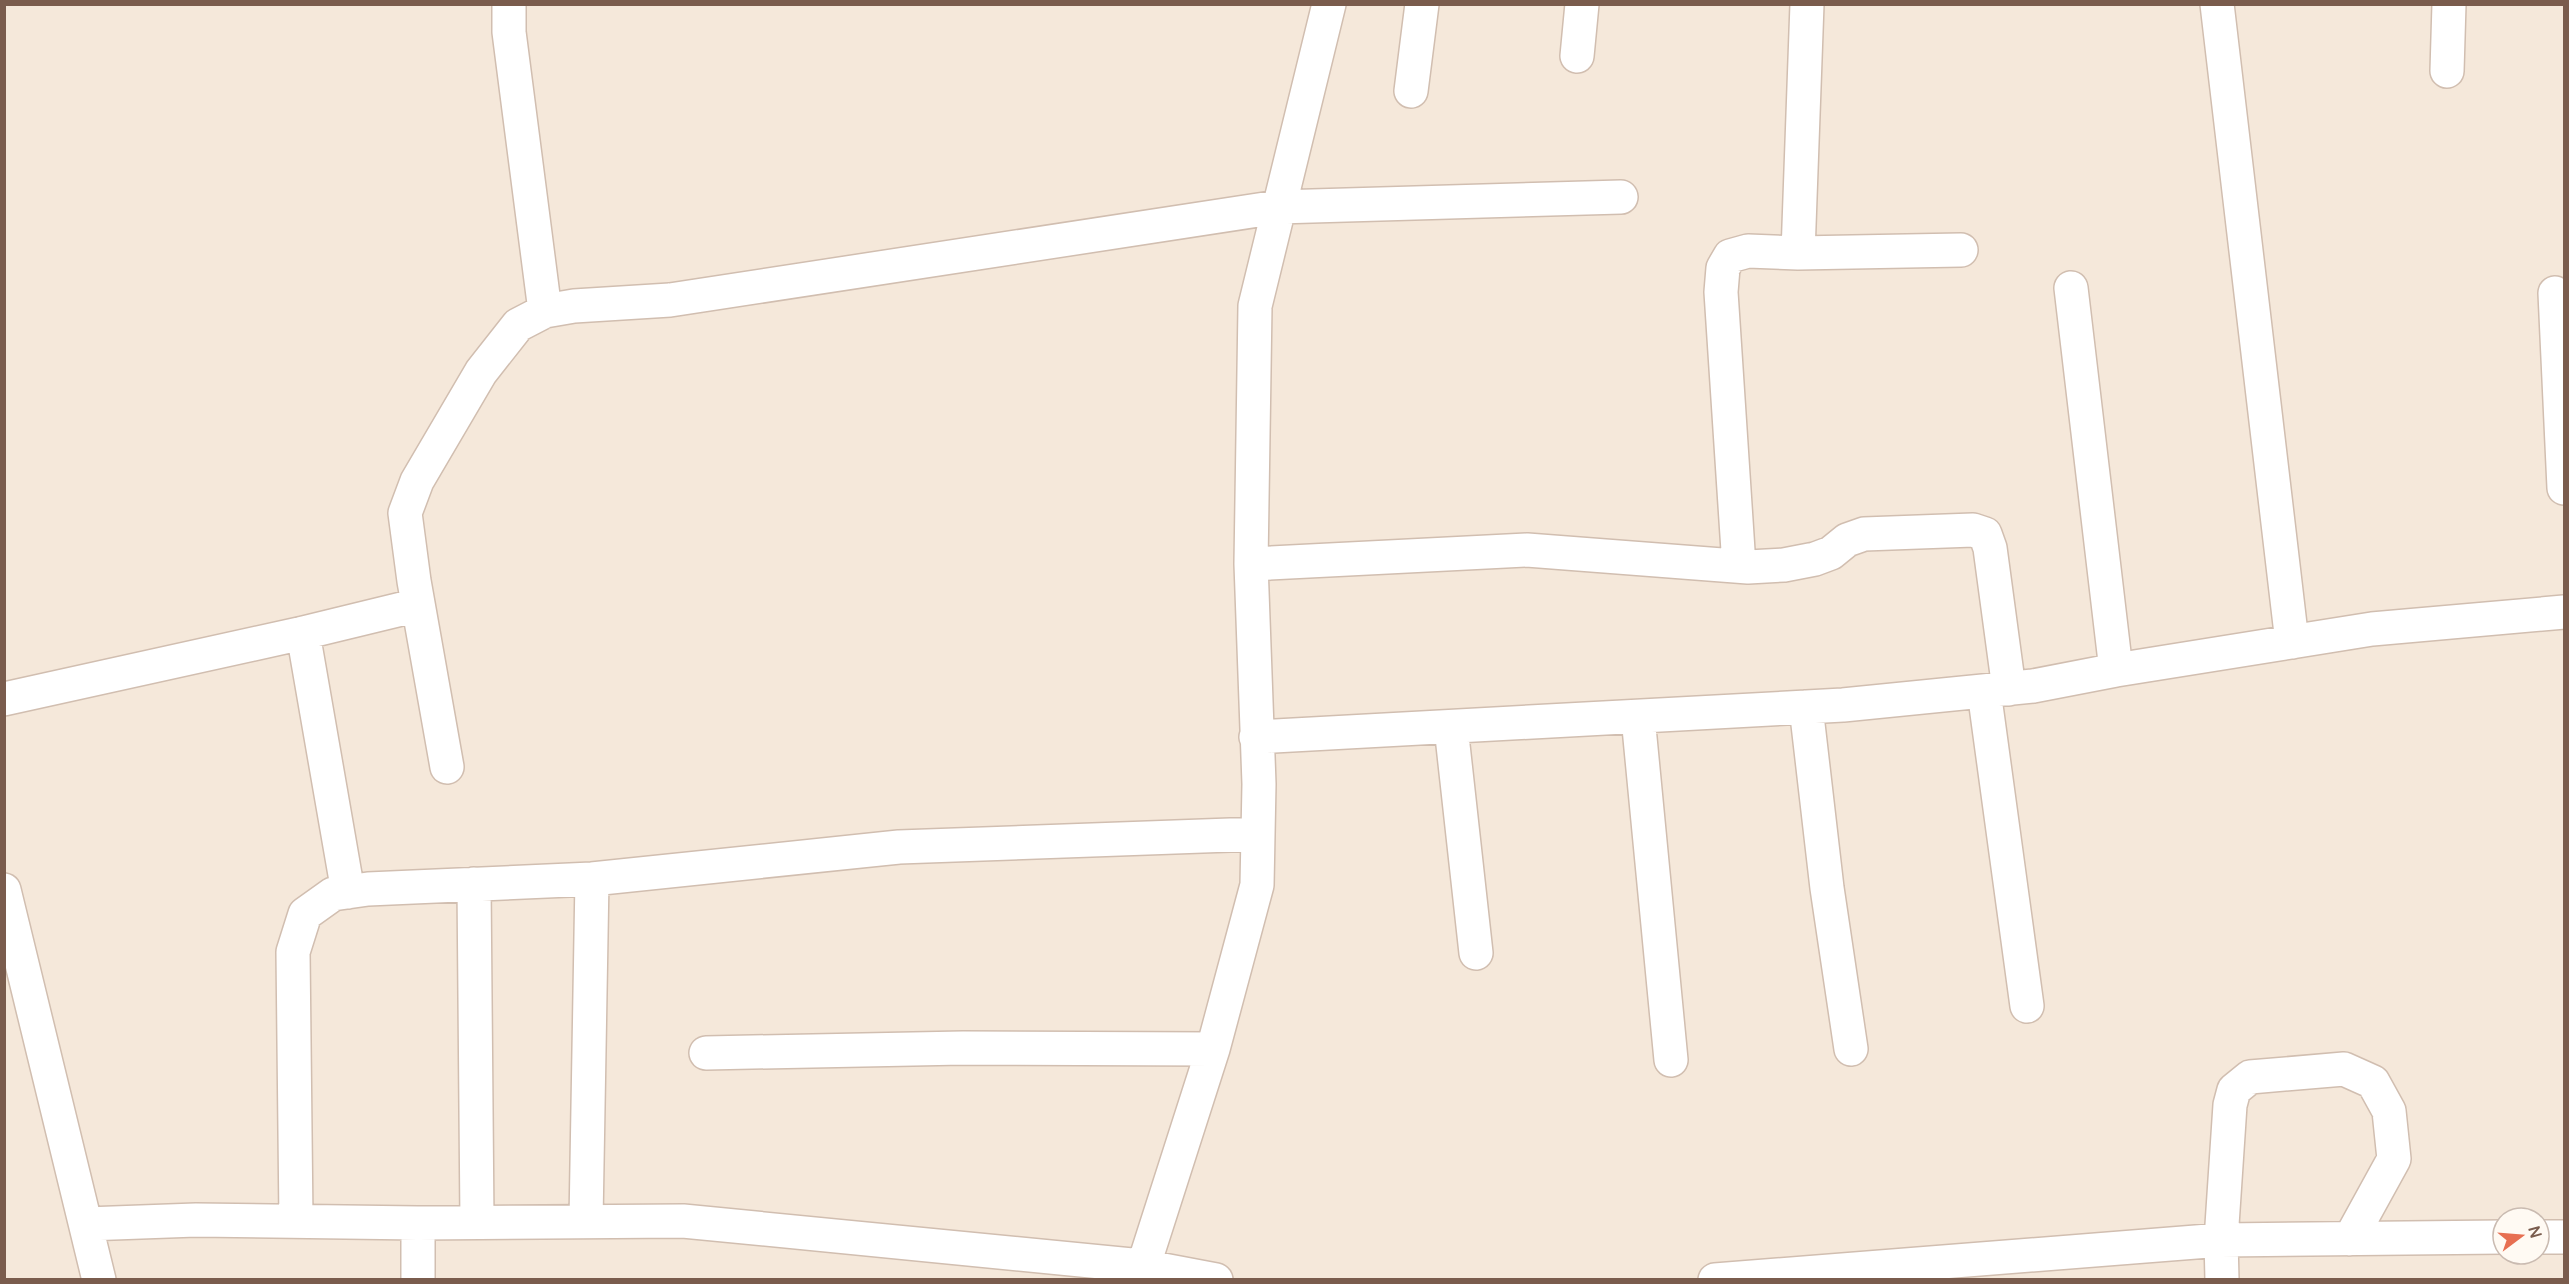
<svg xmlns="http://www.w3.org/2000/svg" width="2569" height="1284" viewBox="0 0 2569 1284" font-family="Manrope,sans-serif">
<rect width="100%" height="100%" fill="#fdf6ec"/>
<path fill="#f5e8da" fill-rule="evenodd" d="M5,5h2559v1274l-2559,1zM2503,1218h36v36h-36z"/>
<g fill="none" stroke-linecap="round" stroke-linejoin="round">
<g stroke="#d1beb0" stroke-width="36">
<path id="minor" d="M509,4v28l36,279
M2217,4l75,638
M1577,56l5,-52
M2447,71l2,-67
M1411,91l11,-87
M1798,253l9,-249
M2071,288l45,382
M2555,293l9,195
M1251,564l276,-14 221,17 36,-2 31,-6 16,-6 16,-13 17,-6 109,-4 12,4 5,14 19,141
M1739,566l-18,-274 2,-24 7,-12 18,-5 50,2 163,-3
M303,633l45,259
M1984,691l43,315
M4,699l299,-66 115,-28
M1806,707l21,181 24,161
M1638,717l33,343
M1451,727l25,226
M1256,737l587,-32 190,-19 83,-16 256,-41 192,-17
M447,767l-33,-186 -9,-68 12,-32 64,-109 37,-47 27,-14 29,-5 96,-6 608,-93 343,-10
M474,884l3,338
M4,890l95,390
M706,1053l257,-5 250,1
M296,1221l-3,-269 12,-38 28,-20 35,-5 224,-10 307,-32 359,-13
M586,1221l6,-342
M418,1223v57
M86,1224l110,-4 222,3 265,-2 459,45 74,14
M2539,1237h25
M1139,1280l74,-231 44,-164 2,-101 -8,-220 4,-258 74,-302
M1715,1280l506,-40 282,-3
M2222,1280l-1,-40 9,-135 4,-15 16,-13 94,-8 29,13 16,29 5,48 -44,80"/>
</g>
<use href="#minor" stroke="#fff" stroke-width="33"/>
</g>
<rect width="2569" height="1284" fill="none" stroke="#7a5c4d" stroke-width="12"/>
<g transform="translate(2521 1236) rotate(74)"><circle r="28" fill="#fffaf3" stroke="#cabbb1" stroke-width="1.5"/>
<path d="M0-4.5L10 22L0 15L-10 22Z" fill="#e76f51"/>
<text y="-9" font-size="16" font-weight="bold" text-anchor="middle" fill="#7a5c4d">N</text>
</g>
</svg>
